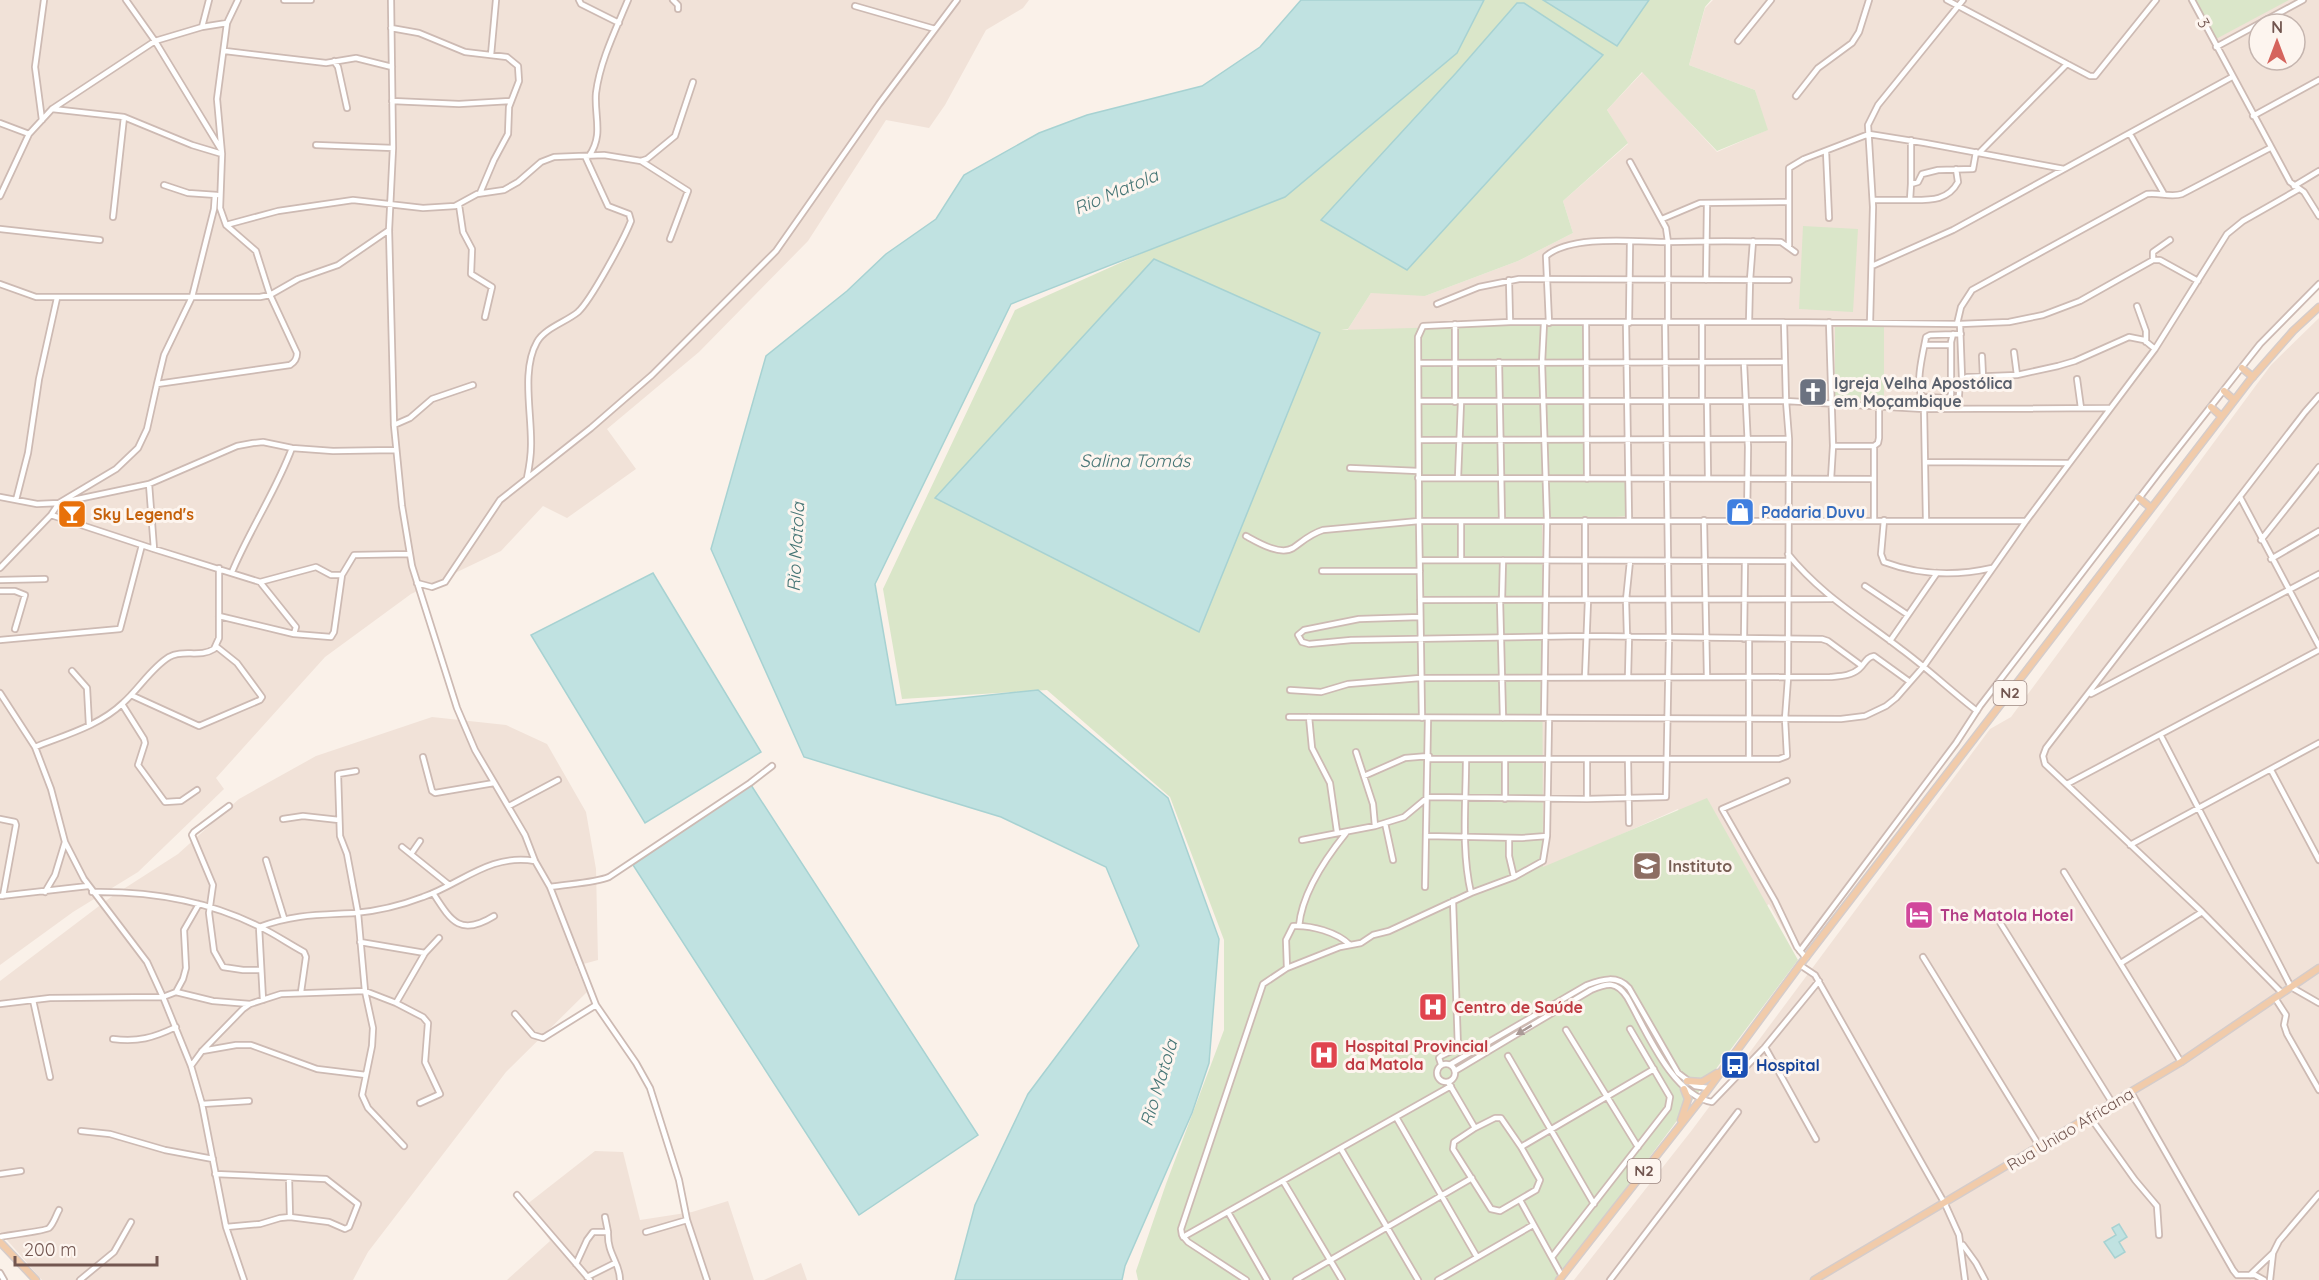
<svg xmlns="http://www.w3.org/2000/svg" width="2319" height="1280" viewBox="0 0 2319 1280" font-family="Quicksand,sans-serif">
<rect width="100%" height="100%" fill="#faf1e9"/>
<path fill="#f1e2d8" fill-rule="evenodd" d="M0,0h1029l-6,8 -37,22 -41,75 -16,23 -43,-8 -78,121 -109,111 -92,77 29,40 -69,49 -24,-12 -42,45 -90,43 -86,63 -109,121 8,11 -86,83 -65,40 -73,53z
M1713,0h606v284l-57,56 -201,256 -138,188 -127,167 -27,-47 -32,25 -59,-120 -271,121 -161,51 77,-469 25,-183 23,-36h12l8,-13 34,16 93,-35 55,-28 -10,-32 65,-57 -21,-34 36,-38 74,80 50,-22 -12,-40 -66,-25 16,-57zM2259,24h36v36h-36z
M2319,318v962h-745l118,-150 298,-401 21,-12 260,-352z
M432,717l74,8 41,19 39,68 10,57 2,91 -22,6 11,26 -81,80 -138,180 -15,28h-311l-42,-48v-251l111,-84 67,-43 61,-55 77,-43z
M595,1151l28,1 17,68 52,-8 36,-11 26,79h-247l43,-39 -24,-36z
M801,1263l6,17h-43z"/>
<path fill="#dae6c9" d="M1484,0h227l-6,7 -16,58 66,25 13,40 -51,21 -75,-79 -35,38 21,33 -65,58 10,32 -55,28 -93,35 -54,-3 -23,36 -7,1 243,-7 4,155 39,2v36l-85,7 1,344 164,-69 91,162 -241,320h-419l-2,-9 30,-87 58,-154v-90l-54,-143 -123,-107 -145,9 -19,-110 132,-279 134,-60 136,-53 172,-144z
M2195,0h94l-73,39z
M1803,226l55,3 -5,83 -54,-3z
M1835,327h49v73h-49z"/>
<path fill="#c0e2e1" stroke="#a7d2d2" stroke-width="1.5" d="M1301,0h183l-27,53 -172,144 -274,107 -136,280 21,121 142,-15 130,108 51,141 -10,124 -17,50 -67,153 -3,14h-167l20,-75 53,-111 111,-148 -33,-79 -105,-50 -197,-60 -93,-208 55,-193 81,-65 39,-37 50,-35 28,-44 75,-42 48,-18 115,-29 58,-39z
M1543,0h106l-32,46z
M1517,3h7l79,52 -196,215 -86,-50 135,-147z
M1154,259l166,74 -121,299 -264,-134z
M653,573l108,179 -116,71 -114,-188z
M751,785l227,350 -119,80 -226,-350z
M2119,1224l8,13 -8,5 6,10 -10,6 -11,-16 12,-7 -4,-7z"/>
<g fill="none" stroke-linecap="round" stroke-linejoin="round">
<g stroke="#cdbab3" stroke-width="8">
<path id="minor" d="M126,0l29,41 65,107
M284,0h27
M391,0l2,148 -4,82 5,195 8,81 10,60 45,142 18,42 50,85 10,26 15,26 46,118 40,58 14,25 29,92 8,40 20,60
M579,0l2,4 38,19
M673,0l5,5v4
M1947,0l143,76h5l61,-76
M2192,0l98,182 14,10 15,24
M855,6l80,23
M202,27l7,-27
M391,28l28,5 46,19 42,5 11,9 1,15 -10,26 -1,27 -14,26 -14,33
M1738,41l33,-41
M2216,47l87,-47
M225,51l101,12 30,-5 36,9
M491,55l5,-55
M334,61l4,6 9,41
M1796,96l22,-28 34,-25 7,-11 10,-32
M392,101l67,3 51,-3
M52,109l72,8 68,28 30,9
M2253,116l66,-36
M42,120l-7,-53 9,-67
M0,123l29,11
M2130,134l34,60
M1911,140v44l7,-2 4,-8 16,-4 35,-1 3,-17
M316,145l77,3
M1826,151l3,67
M1979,153l88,-89
M589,156c15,-21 5,-40 7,-63 4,-32 20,-64 32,-93
M641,161l47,30 -18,48
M1630,162l36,66 2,14v80
M1911,184l-1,16c20,0 38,1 48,-18l-2,-13
M164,185l24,8 29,2
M2294,186l25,-15
M0,196l29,-62 23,-25 103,-68 47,-14 25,-4
M1873,200h37
M459,205l4,27 9,17 -1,25 21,13 -7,30
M113,217l11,-100
M1662,219l38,-16 88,-1
M226,225l52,-14 75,-11 70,8 32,-2 22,-12 27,-4 14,-8 23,-20 13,-5 50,-2 37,6 6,-2 28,-23 18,-54
M0,229l100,11
M1789,246v-78l15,-9 65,-25 56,9 139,26
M2153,260v-8l17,-12
M1872,266l81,-36 279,-153
M1509,280l1,42
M1706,280l1,-76
M0,284l36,13h224l10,-2 28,-16 40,-14 51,-35
M1437,304l42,-17 40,-8 270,1
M2137,306l9,25v11
M1586,322l1,157
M1749,322l1,-42 3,-39
M1829,322l4,124
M1544,323l-2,40 5,157 -3,198
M1549,323l-3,-67c26,-22 91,-14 123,-14 38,-1 75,-1 112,0l14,10
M1626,323l3,197
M1629,323l1,-81
M1702,323v78
M1870,323l3,-116 -5,-82 10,-20 85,-105
M1957,324l4,-17 11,-17 175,-96c12,-2 23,4 35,0l88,-46
M1960,324l2,54
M1953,334l-2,8v53l-3,3 -26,-1c-7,-14 1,-44 4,-60l4,-2 31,-1
M1925,345h26
M2014,352l3,23
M1982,356l1,21
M1499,362l3,159
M1419,363l366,-1
M1744,363l4,84 -1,73
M2077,379l4,29
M157,384l7,-29 28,-58 22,-88 1,-14
M1419,401h367l138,8 185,-1
M1707,401l1,77
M1455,402v-78
M1958,408l2,-27 7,-4 50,-2 41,-9 17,-5 54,-24 15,3 11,9
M1924,409l2,111
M394,425l16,-7 22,-19 41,-14
M1420,440l369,-1
M1926,462l143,1
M1350,468l68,3
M527,478c2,-10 4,-21 4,-32 1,-32 -10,-76 6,-104 8,-14 29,-20 41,-30 13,-12 46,-73 53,-91l-2,-7 -21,-8 -23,-50
M1418,478l456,1
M1458,478l3,-76
M1831,479l2,-33h41
M149,484l5,65
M0,497l37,7 22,-1 90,-19 88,-38 16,-3 10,-1 29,6 41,3 62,-1
M2240,497l79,149
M16,500l12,-47 11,-74 18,-81
M51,515l103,34 106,33 36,45 -2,7
M1704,520l3,157
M1874,520v-74l4,-3 1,-5v-33
M1884,520l-3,34 3,8c35,13 73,14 108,6
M1461,521v39
M1246,536c11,6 34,20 47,12 10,-7 17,-14 30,-18l96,-9h607
M2261,540l58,-73
M1788,554c32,40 73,64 113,95 26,19 50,42 76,62
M2271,559l48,-28
M1420,560l368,1
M0,568l51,-53 8,-12 57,-34 22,-21 9,-19 10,-45 133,-19c5,-3 7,-6 7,-12l-27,-58 -14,-44 -30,-26 -6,-17 2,-54 -5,-55 10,-76 11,-23
M1322,571h98
M232,572c18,-43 44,-81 60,-124
M0,580l45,-1
M260,582l56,-15 15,8h11l12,-20 56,-1
M417,583l15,4 13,-5 55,-82 91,-72 61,-53 124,-124 103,-147 78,-104
M1865,586l43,29
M0,591h15l10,4 -10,34
M1420,600l412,-1
M1500,600l3,118
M1502,600l1,-40
M1585,600v-80
M219,616l75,18 37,3 3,-5 8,-57
M1420,617l-61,2 -55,11 -6,5 4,7 7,2 42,-4 235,-4 236,3 6,2 34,25
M1627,636l-1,-36 4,-39
M1744,639l1,-78
M1749,639v120
M0,640l120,-11 22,-84
M1890,641l47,-68
M72,671l15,17 2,37
M1585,677l3,-77
M1628,677l1,-41
M1290,690l31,2 27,-8 72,-6 410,-1c10,-1 21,-1 29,-8 6,-5 7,-12 15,-13l36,26
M0,693l35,54 16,42 14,53 19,37 63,83 16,35 28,69 11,38 24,123 18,53
M2091,694l228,-120
M131,695l68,31 61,-26 2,-3 -25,-34 -20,-16
M122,704l22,35 1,4 -7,22 27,37 16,-1 16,-11
M1289,717l552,2 24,-3 21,-10 10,-8 28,-32 102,-145 129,-172 72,-115 16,-13 56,-32
M1309,717l3,31 18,35 7,49
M1422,718l-3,-197 -1,-184 5,-11 87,-4h274l176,2 49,-2 34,-7 37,-14 73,-41h7l38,21
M2161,736l130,251 28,16
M35,747c30,-12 64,-21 88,-44 16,-14 28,-35 46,-46 14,-8 31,1 45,-8l5,-11v-70
M1356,752l17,52 2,22
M423,757l9,34 3,2 59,-10
M1429,759h350l8,-3 -2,-37 3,-41 1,-239 -3,-38 -2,-79
M1466,759c0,43 -5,91 5,134
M1628,760l1,63
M2271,770l48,90
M356,771l-18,3 2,62 7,18 11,59 7,78 8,37 -1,18 -10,49 6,13 36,38
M1364,776l41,-18 24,-2
M1787,781l-65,28 53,92 22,46 9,11
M2067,784l252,-134
M1505,799v-39
M1587,799v-38
M509,806l49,-26
M0,819l15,3 1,3 -13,71
M283,819l20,-3 36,4
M1385,823l8,37
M1426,836l96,2 25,-2
M1509,838v18l5,21
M1302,840l73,-14 29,-9 24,-20 159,2 79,-2 3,-159 -4,-315
M2130,845l189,-102
M402,847l46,37
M411,854l9,-13
M266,860l18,58
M2064,872l117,190
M550,887c17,-3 45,-4 59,-10l141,-94 22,-17
M1425,887l3,-169
M45,892l10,-17 10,-33
M92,892c58,-1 115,8 168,35 15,7 29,17 44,25l2,5 -5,35
M433,893c18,28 27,44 61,23
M0,896l88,-10
M209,913l4,-28 -21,-50 2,-3 35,-26
M209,913l5,38 9,16 20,3h18
M1996,916l117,188
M1299,926c3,-33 26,-67 47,-93
M259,927c36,-13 60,-12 96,-14 22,-2 47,-8 68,-16 38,-13 67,-44 112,-36
M259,927l4,73
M360,942l65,11
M1800,951l156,-208 24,-37 180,-235 100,-127 59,-60
M1923,957l117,190
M2121,963l81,-51
M1800,965l15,10 130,229 14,31 6,45
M1287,968l-1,-28 7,-14c18,-1 44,6 57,19
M176,992l37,9 37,3
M2282,993l-80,-81 -157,-148 -2,-8 3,-8 259,-336 14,-16
M2275,998l11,17 -2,10 3,9 32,56
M33,1000l17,77
M396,1003l29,-50 14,-15
M0,1004l50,-6 113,-1 13,-5 7,-13 3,-11 -2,-38 15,-26
M515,1014l18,21 10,3 53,-33
M1566,1030l72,117
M113,1039c25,3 40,-1 63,-12
M1765,1047l51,92
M202,1051l34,-6h15l66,24 49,6
M1508,1056l86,148
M1437 1073a9 9 0 1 1 18 0a9 9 0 1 1-18 0Z
M1441,1064l-2,-6 2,-2 17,-8 -5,-147
M1451,1064l136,-79c16,-6 30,-10 42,3l49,85 17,13 13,2
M191,1066l11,-15 41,-42 7,-5 31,-10 84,-3 31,12 27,14 5,6 -3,39 15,32 -20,9
M1455,1071l136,-81c17,-7 25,-9 36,7 19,33 45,98 85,105l53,-55 54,-66
M1448,1082l27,46 -21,14 -1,7 38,60 9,2 36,-21 4,-10 -19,-33 -20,-29h-6l-20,10
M2131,1092l102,178 4,5h18l9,5
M202,1104l47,-3
M1396,1117l81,140
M2090,1117l45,63 22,26 2,29
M81,1131l29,3 55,16 48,9
M1521,1147l133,-78
M1341,1149l77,131
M0,1174l21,-3
M215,1174l111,5 32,25 -9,23 -4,2 -16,-7 -39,-5 -10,1 -20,6 -34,3
M289,1178l1,39
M1283,1181l59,99
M517,1195l73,85
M1520,1200l42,76
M1228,1212l39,68
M608,1232c-1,23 12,30 12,48
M646,1232l41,-12
M0,1237c8,-2 46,-6 49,-9 5,-5 7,-13 10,-18
M1183,1237l268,-151
M1963,1245l13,18 9,17
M1552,1257l116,-149 2,-11 -40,-68
M576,1264l11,-24 6,-8h15l-3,-15
M0,1273l4,7
M2250,1275l23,-22
M587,1277l28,-14
M80,1280l34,-28 17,-30
M1246,1280l-58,-38 -6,-7 -1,-6 82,-245 24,-16 53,-21 21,-4 12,-8 16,-4 82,-38 43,-16 29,-16 4,-25 2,-118
M1296,1280l176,-102
M1438,1280l95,-55
M1610,1280l128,-168
M2270,1280l3,-27 6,-12 40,-47"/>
</g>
<g stroke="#d5ccca" stroke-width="9">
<path id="major" d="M2242,368l11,9
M2224,391l10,9
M2211,407l10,9
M2139,498l12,10
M1687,1081l15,1 15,-9
M1681,1120l7,-21 -4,-10
M0,1242l36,38
M1559,1280l142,-181 99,-134 450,-585 43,-49 26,-24
M1814,1280l367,-218 138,-94"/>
</g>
<use href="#minor" stroke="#fff" stroke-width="4.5"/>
<use href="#major" stroke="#f1cbaa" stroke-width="6"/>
</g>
<defs><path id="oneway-solid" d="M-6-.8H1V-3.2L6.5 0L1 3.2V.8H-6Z" transform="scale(1.5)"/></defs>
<use fill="#aa9a96" href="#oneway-solid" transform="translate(1524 1030) rotate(149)"/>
<defs>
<g id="church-square" transform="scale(1.5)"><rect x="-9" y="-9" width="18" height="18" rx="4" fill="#6b7280" stroke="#fdf5ef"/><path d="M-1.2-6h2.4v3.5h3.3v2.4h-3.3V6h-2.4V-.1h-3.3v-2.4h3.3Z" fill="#fff"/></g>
<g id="shop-square" transform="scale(1.5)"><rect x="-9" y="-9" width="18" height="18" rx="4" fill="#3f7fe0" stroke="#fdf5ef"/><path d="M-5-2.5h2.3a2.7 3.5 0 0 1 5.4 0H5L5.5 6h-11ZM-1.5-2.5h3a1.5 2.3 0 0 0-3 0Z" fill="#fff"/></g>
<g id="bar-square" transform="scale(1.5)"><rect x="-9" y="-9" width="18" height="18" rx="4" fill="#e8710a" stroke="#fdf5ef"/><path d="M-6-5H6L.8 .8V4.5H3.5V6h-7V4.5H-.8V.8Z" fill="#fff"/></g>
<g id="school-square" transform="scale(1.5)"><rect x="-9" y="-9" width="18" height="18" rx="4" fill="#8d6e63" stroke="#fdf5ef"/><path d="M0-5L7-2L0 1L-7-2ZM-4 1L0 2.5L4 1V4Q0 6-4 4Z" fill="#fff"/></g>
<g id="hotel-square" transform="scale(1.5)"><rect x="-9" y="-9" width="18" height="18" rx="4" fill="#d1479c" stroke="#fdf5ef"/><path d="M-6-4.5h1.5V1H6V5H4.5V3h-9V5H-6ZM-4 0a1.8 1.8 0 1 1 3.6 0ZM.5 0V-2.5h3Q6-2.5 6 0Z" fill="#fff"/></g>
<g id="hospital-square" transform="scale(1.5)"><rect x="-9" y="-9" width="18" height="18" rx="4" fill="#e0444e" stroke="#fdf5ef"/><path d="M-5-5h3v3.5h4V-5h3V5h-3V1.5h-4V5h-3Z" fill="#fff"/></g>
<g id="bus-square" transform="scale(1.5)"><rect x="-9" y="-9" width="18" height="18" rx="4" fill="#1a4fb4" stroke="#fdf5ef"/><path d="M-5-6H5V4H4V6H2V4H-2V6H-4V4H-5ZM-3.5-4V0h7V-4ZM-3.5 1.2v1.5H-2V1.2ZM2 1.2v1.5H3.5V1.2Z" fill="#fff"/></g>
</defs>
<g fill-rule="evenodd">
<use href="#church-square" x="1813" y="392"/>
<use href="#shop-square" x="1740" y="512"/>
<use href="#bar-square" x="72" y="514"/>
<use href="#school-square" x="1647" y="866"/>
<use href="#hotel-square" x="1919" y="915"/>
<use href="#hospital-square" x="1433" y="1007"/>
<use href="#hospital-square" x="1324" y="1055"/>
<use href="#bus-square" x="1735" y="1065"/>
</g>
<g text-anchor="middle" stroke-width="6" stroke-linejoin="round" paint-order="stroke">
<g fill="#fdf5ef" stroke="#9c8680" stroke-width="1.5">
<rect x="1993.5" y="681" width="33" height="24" rx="4.5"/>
<rect x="1627.5" y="1159" width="33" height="24" rx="4.5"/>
</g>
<g font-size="15" font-weight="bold" fill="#725650">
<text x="2010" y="698">N2</text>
<text x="1644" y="1176">N2</text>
</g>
<g font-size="16" fill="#725650" stroke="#fdf5ef">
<text transform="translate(2204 23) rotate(62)" y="6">3</text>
<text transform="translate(2070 1129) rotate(-31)" y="6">Rua Uniao Africana</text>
</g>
<g font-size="16" font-weight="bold" fill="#5b616d" stroke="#fdf5ef" text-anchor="start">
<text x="1834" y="389">Igreja Velha Apostólica<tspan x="1834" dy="18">em Moçambique</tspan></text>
</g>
<g font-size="16" font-weight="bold" fill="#366cbe" stroke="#fdf5ef" text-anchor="start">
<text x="1761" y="518">Padaria Duvu</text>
</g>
<g font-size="16" font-weight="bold" fill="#c56008" stroke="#fdf5ef" text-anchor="start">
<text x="93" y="520">Sky Legend's</text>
</g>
<g font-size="16" font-weight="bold" fill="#785e54" stroke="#fdf5ef" text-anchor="start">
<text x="1668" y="872">Instituto</text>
</g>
<g font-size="16" font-weight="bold" fill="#b23c85" stroke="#fdf5ef" text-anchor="start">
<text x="1940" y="921">The Matola Hotel</text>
</g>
<g font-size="16" font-weight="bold" fill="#be3a42" stroke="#fdf5ef" text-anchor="start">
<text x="1454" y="1013">Centro de Saúde</text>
<text x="1345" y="1052">Hospital Provincial<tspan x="1345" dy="18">da Matola</tspan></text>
</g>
<g font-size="16" font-weight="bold" fill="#164399" stroke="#fdf5ef" text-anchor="start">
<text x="1756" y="1071">Hospital</text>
</g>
<g font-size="18" font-style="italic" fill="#457575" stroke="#fdf5ef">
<text transform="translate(1116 192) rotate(-23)" y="6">Rio Matola</text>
<text x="1135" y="467">Salina Tomás</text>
<text transform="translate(796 547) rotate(-87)" y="6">Rio Matola</text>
<text transform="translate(1159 1083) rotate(-73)" y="6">Rio Matola</text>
</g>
</g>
<g transform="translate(2277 42)"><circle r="28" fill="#fdf5ef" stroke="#c5b5af" stroke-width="1.5"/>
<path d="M0-4.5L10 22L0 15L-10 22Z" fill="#d5645d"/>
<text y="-9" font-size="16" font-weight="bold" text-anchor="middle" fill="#725650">N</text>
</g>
<path d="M15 1256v9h142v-9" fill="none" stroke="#725650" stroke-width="3"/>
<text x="24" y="1256" font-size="18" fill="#725650" stroke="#fdf5ef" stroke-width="4.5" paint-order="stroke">200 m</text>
</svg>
